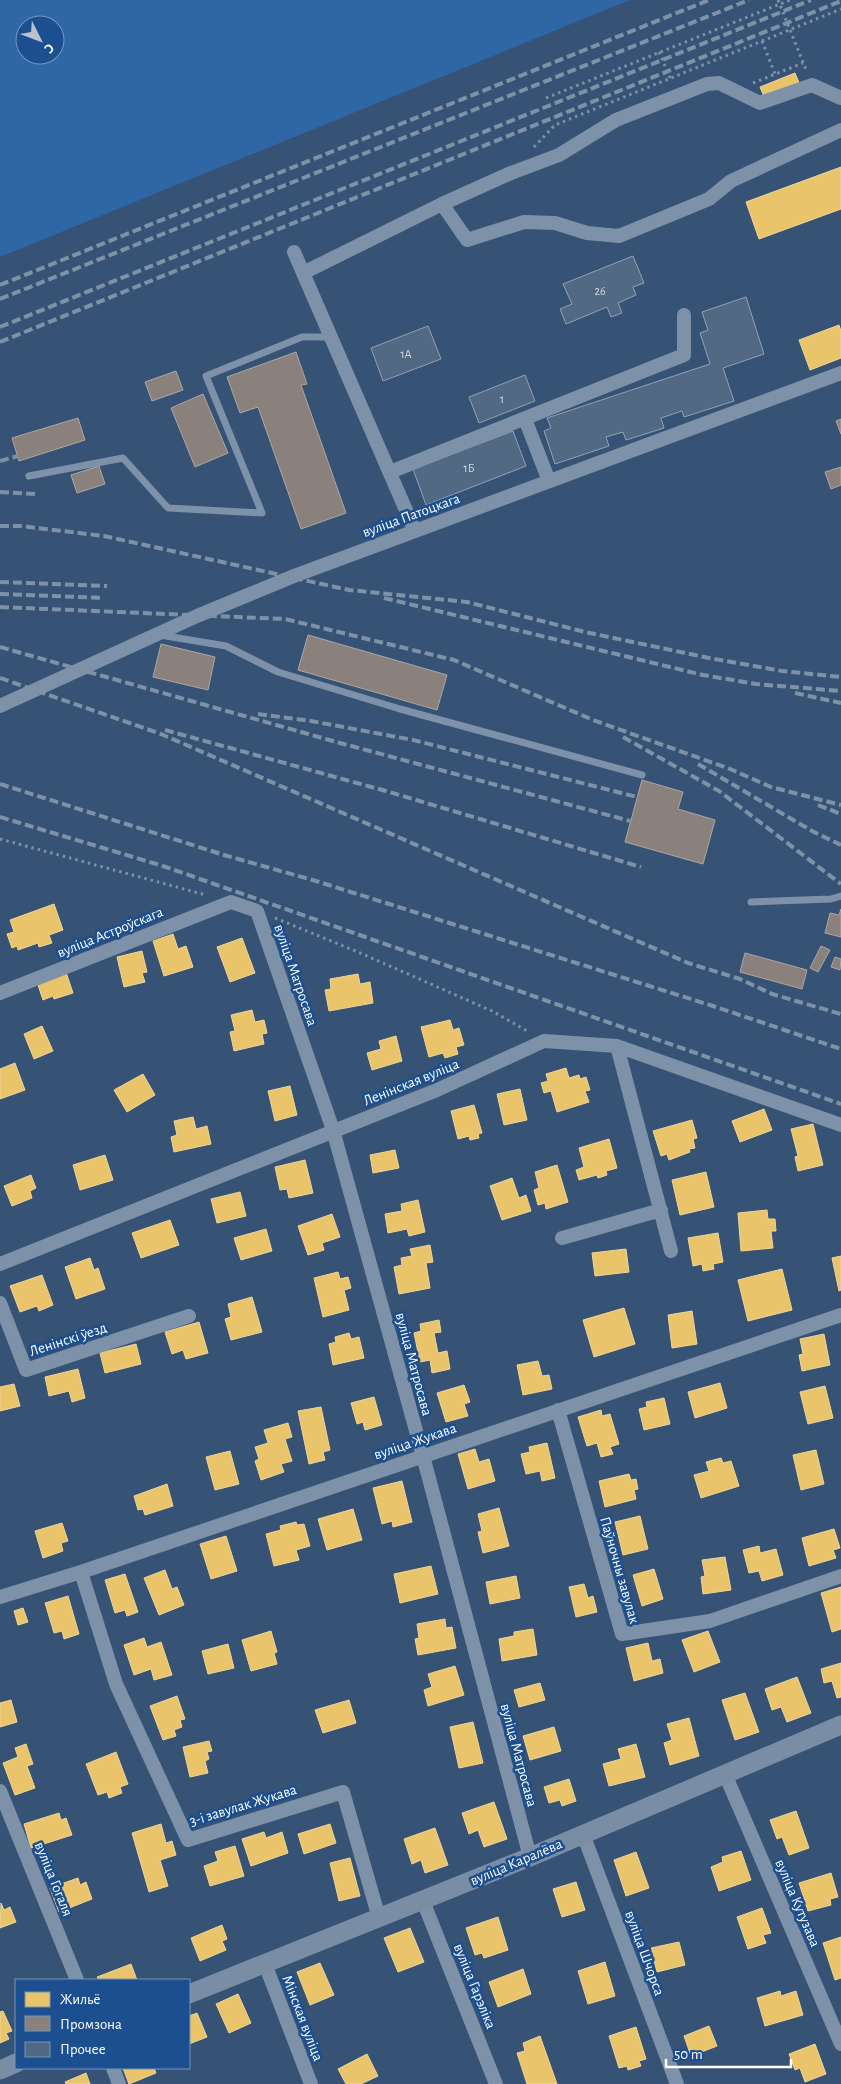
<svg xmlns="http://www.w3.org/2000/svg" width="841" height="2084" viewBox="0 0 841 2084" font-family="'Alegreya Sans',sans-serif">
<rect width="100%" height="100%" fill="#365274"/>
<path fill="#2f66a5" fill-rule="evenodd" d="M0,0h630l-630,257zM25,25h30v30h-30z"/>
<path fill="#e9c46a" stroke="#f0d697" d="M795,73l5,12 -35,14 -5,-12z
M841,167v42l-82,30 -13,-37z
M839,325l2,6v27l-31,12 -11,-30z
M54,904l9,26 -14,5 3,8 -13,4 -1,-4 -20,7 -1,-4 -5,2 -5,-14 7,-2 -4,-12z
M173,934l5,15 8,-3 7,21 -29,9 -11,-35z
M242,938l13,35 -25,9 -13,-35z
M142,951l5,21 -5,1 3,9 -21,5 -7,-30z
M66,972l7,21 -19,6 -1,-3 -10,4 -6,-18z
M358,974l2,10 10,-2 3,21 -44,8 -4,-21 6,-1 -1,-10z
M252,1010l3,12 9,-2 3,13 -5,1 2,10 -30,7 -4,-19 5,-1 -4,-16z
M450,1020l3,10 6,-2 5,17 -8,2 2,7 -13,4 -2,-5 -14,4 -8,-30z
M42,1026l11,25 -19,8 -10,-25z
M396,1036l6,25 -30,9 -5,-17 14,-4 -2,-8z
M15,1063l10,27 -25,9v-30z
M566,1068l3,10 10,-3 1,4 6,-2 4,13 -5,1 4,11 -32,10 -6,-21 -7,2 -3,-10 7,-2 -2,-7z
M143,1074l12,21 -28,17 -13,-22z
M290,1086l7,29 -22,6 -7,-30z
M520,1089l7,31 -23,5 -7,-31z
M474,1105l8,28 -4,1 1,4 -9,2 -1,-4 -11,3 -7,-28z
M764,1109l8,21 -32,12 -8,-21z
M193,1117l3,12 11,-3 4,18 -37,8 -3,-15 6,-2 -3,-14z
M692,1120l5,18 -4,1 2,9 -6,1 1,3 -21,8 -2,-6 -6,2 -8,-25z
M813,1124l10,41 -25,6 -3,-14 3,-1 -7,-27z
M609,1139l8,29 -11,3 1,4 -9,3 -1,-3 -18,5 -3,-10 8,-3 -5,-19z
M395,1150l4,18 -26,5 -3,-18z
M105,1155l8,25 -33,10 -7,-25z
M305,1160l8,33 -24,5 -2,-9 -7,1 -5,-23z
M557,1165l11,37 -22,7 -1,-6 -7,2 -4,-15 5,-2 -4,-16z
M706,1172l8,35 -34,8 -8,-35z
M31,1175l5,13 -6,3 2,7 -20,8 -8,-20z
M512,1178l7,20 7,-3 5,16 -29,9 -12,-34z
M240,1192l6,24 -29,7 -6,-24z
M418,1200l7,32 -16,4 -2,-7 -19,4 -3,-19 17,-3 -1,-7z
M767,1210l1,9h7l1,12h-5l2,17 -32,3 -3,-38z
M332,1214l8,23 -18,6 2,7 -16,5 -10,-29z
M170,1220l9,25 -38,13 -9,-25z
M266,1229l6,22 -31,9 -7,-22z
M718,1233l5,29 -10,2 1,5 -11,2 -1,-7 -9,2 -5,-28z
M430,1245l3,17 -7,1 4,25 -31,6 -5,-27 8,-2 -1,-7 11,-2 -2,-7z
M626,1249l3,23 -34,4 -3,-23z
M841,1256v34l-2,1 -7,-33z
M90,1258l4,12 4,-2 7,21 -29,10 -11,-32z
M782,1269l10,41 -44,11 -10,-41z
M338,1272l2,7 8,-2 3,11 -7,2 5,20 -26,7 -9,-39z
M42,1275l11,30 -14,6 -2,-5 -17,6 -10,-26z
M252,1297l10,35 -31,8 -6,-21 6,-2 -3,-13z
M624,1308l11,36 -41,13 -11,-37z
M692,1311l5,33 -25,4 -4,-33z
M439,1320l2,12 -7,1 4,20 9,-2 3,18 -18,4 -2,-13 -10,2 -6,-29 7,-2 -1,-7z
M199,1322l9,31 -22,6 -3,-9 -11,4 -7,-22z
M349,1333l2,6 8,-2 5,21 -31,7 -4,-21 7,-2 -1,-5z
M824,1334l6,31 -28,6 -3,-16 4,-1 -3,-15z
M136,1344l5,20 -36,9 -5,-20z
M538,1361l4,15 7,-1 3,14 -29,6 -6,-30z
M78,1369l7,29 -13,4 -3,-11 -20,5 -4,-19z
M720,1383l7,25 -32,10 -7,-26z
M14,1384l6,22 -20,5v-24z
M464,1385l6,17 -6,2 4,12 -22,6 -9,-29z
M825,1386l8,32 -25,6 -8,-32z
M374,1397l8,28 -17,5 -2,-8 -6,2 -6,-21z
M664,1398l6,26 -26,6 -5,-21 8,-2 -1,-5z
M321,1407l9,43 -7,2 2,8 -16,4 -11,-53z
M601,1410l1,6 8,-2 9,30 -9,3 3,7 -12,3 -4,-14 -10,3 -9,-29z
M288,1423l4,14 -7,2 7,22 -11,3 3,8 -23,8 -6,-19 4,-2 -4,-12 13,-4 -4,-13z
M547,1443l8,35 -13,3 -2,-10 -14,3 -5,-20 9,-2 -1,-5z
M475,1449l4,13 10,-3 6,22 -27,8 -10,-35z
M816,1450l8,34 -23,6 -8,-35z
M230,1451l9,33 -24,6 -9,-33z
M721,1458l2,5 8,-2 8,25 -38,12 -7,-23 15,-4 -3,-9z
M629,1474l2,6 5,-1 2,10 -4,1 2,9 -31,8 -6,-26z
M402,1481l10,41 -19,5 -1,-6 -10,3 -9,-36z
M167,1484l6,22 -28,9 -2,-6 -5,1 -4,-14z
M499,1508l10,38 -26,7 -5,-21 4,-1 -4,-17z
M353,1509l9,31 -35,10 -9,-31z
M640,1516l8,33 -25,6 -8,-33z
M296,1522l1,3 7,-1 6,22 -14,4 3,10 -25,6 -8,-32 15,-4 -1,-4z
M62,1523l6,18 -7,2 2,8 -20,7 -8,-27z
M834,1529l6,19 -7,2 3,8 -27,8 -7,-28z
M226,1536l11,35 -26,8 -11,-35z
M759,1546l1,7 16,-4 7,26 -21,6 -3,-10 -10,2 -6,-23z
M725,1557l6,33 -28,4 -2,-17 4,-1 -3,-16z
M431,1566l7,28 -38,9 -6,-29z
M654,1569l9,30 -21,7 -9,-31z
M165,1570l7,19 5,-2 7,18 -25,10 -15,-37z
M125,1574l13,38 -11,4 -2,-6 -10,3 -10,-33z
M516,1576l4,22 -30,6 -4,-22z
M584,1584l4,14 5,-2 4,16 -21,5 -7,-30z
M841,1587v42l-9,3 -11,-39z
M68,1596l11,38 -15,5 -2,-8 -8,2 -9,-30z
M23,1608l5,14 -10,3 -4,-14z
M445,1619l1,9 6,-1 4,21 -38,7 -3,-16 4,-1 -2,-14z
M533,1629l4,26 -35,6 -3,-22 15,-3v-4z
M271,1631l6,21 -3,1 3,11 -26,7 -9,-31z
M708,1631l12,31 -26,10 -12,-32z
M144,1638l3,9 14,-5 11,33 -18,5 -3,-11 -17,6 -10,-30z
M648,1643l4,18 8,-2 3,14 -29,8 -8,-33z
M228,1644l6,24 -26,6 -6,-23z
M841,1663v34l-4,1 -5,-17 -8,2 -3,-14z
M455,1666l9,29 -36,11 -4,-16 8,-3 -4,-13z
M797,1677l14,36 -24,9 -6,-15 -9,3 -7,-21z
M540,1683l5,17 -26,7 -5,-17z
M745,1693l14,39 -24,8 -13,-40z
M177,1696l8,23 -5,1 2,7 -8,3 2,6 -13,4 -13,-34z
M11,1700l6,22 -17,5v-24z
M349,1700l7,23 -33,10 -8,-23z
M689,1718l10,38 -29,9 -6,-22 8,-3 -5,-16z
M473,1722l10,41 -24,5 -9,-41z
M554,1727l7,24 -31,9 -7,-24z
M209,1741l3,10 -5,1 2,7 -4,2 3,12 -18,4 -7,-30z
M26,1744l7,20 -6,2 8,22 -20,7 -12,-32 15,-6 -3,-9z
M636,1744l9,33 -36,9 -6,-22 18,-5 -3,-10z
M116,1752l12,32 -8,3 2,6 -13,5 -2,-6 -9,3 -12,-31z
M569,1779l7,22 -14,5 -2,-6 -11,3 -5,-16z
M494,1802l13,37 -23,8 -6,-17 -9,4 -7,-21z
M796,1811l13,37 -20,7 -7,-18 -5,2 -7,-19z
M59,1813l2,7 5,-2 6,17 -41,13 -7,-24z
M161,1824l5,19 6,-2 4,14 -16,5 8,26 -19,6 -17,-59z
M330,1824l6,19 -32,11 -6,-20z
M435,1828l13,37 -23,8 -4,-13 -9,4 -8,-25z
M264,1832l2,6 16,-6 6,21 -37,13 -9,-27z
M235,1846l9,30 -34,10 -6,-20 14,-5 -3,-9z
M741,1851l10,29 -32,11 -8,-24 12,-5 -1,-5z
M636,1852l13,36 -23,8 -12,-36z
M350,1858l10,38 -21,5 -9,-38z
M831,1873l7,24 -8,2 1,6 -23,6 -9,-28z
M78,1878l2,7 6,-3 6,17 -33,13 -9,-24z
M576,1882l9,28 -23,7 -9,-28z
M1,1903l3,7 6,-3 6,15 -16,6z
M762,1908l9,25 -8,2 3,8 -18,6 -11,-32z
M498,1917l10,33 -24,8 -2,-5 -7,2 -9,-27z
M222,1925l5,14 -5,2 4,9 -26,11 -9,-23z
M410,1928l14,34 -26,10 -14,-34z
M841,1937v41l-6,2 -12,-37z
M679,1942l6,23 -28,7 -6,-24z
M605,1962l10,34 -27,8 -10,-33z
M320,1963l14,32 -24,10 -13,-33z
M131,1964l6,16h-38l-2,-3z
M523,1969l8,25 -33,13 -9,-25z
M780,1991l1,5 15,-5 7,24 -38,11 -8,-28z
M238,1994l13,29 -22,10 -13,-29z
M3,2011l9,20 -6,2 3,6 -9,4v-31z
M197,2013l10,24 -18,7v-28z
M709,2026l8,20 -26,10 -7,-20z
M636,2027l10,32 -7,2 2,5 -13,4 -1,-4 -8,2 -10,-32z
M540,2036l17,48h-30l-10,-31 8,-2 -2,-8z
M815,2044l11,30 -21,8 -5,-14 -5,2 -6,-16z
M367,2054l11,22 -17,8h-15l-8,-15z
M123,2068h31l2,5 -27,11z
M86,2073l4,11h-24l-1,-2z"/>
<path fill="#8a817c" stroke="#ada7a3" d="M296,352l11,32 -6,1 45,128 -45,16 -43,-122 -18,6 -13,-36z
M176,371l7,19 -31,11 -7,-19z
M203,394l25,59 -33,14 -24,-59z
M78,418l7,22 -66,21 -7,-23z
M841,419v15l-5,-13z
M99,466l6,18 -28,9 -6,-18z
M841,467v18l-10,4 -6,-17z
M308,635l139,40 -10,35 -139,-40z
M161,644l54,13 -7,33 -55,-13z
M642,780l41,12 -5,17 37,11 -12,44 -78,-22z
M841,909v28l-16,-4 5,-20 9,2z
M821,946l9,4 -12,22 -8,-4z
M745,953l62,17 -5,19 -62,-17z
M835,957l6,2 -1,11 -9,-3z"/>
<path fill="#526984" stroke="#92a2b6" d="M633,256l11,27 -11,4 3,8 -18,8 4,10 -11,4 -4,-10 -41,17 -6,-15 12,-5 -9,-20z
M746,297l18,57 -41,14 11,33 -50,16 -2,-6 -21,7 3,10 -38,12 -3,-8 -17,5 3,9 -54,18 -11,-33 7,-3 -4,-10 163,-54 -10,-31 8,-3 -6,-18z
M428,326l13,33 -58,22 -12,-33z
M525,375l10,26 -56,22 -10,-26z
M513,431l13,35 -100,39 -13,-36z"/>
<g fill="none" stroke-linecap="round" stroke-linejoin="round">
<path stroke="#7d92a8" stroke-width="3" stroke-dasharray="2.5 4" stroke-linecap="butt" d="M778,0l29,72
M762,41l13,33
M659,52l11,26
M753,83l50,-20
M546,98l244,-98
M534,147l21,-22 286,-116
M0,839l206,56
M275,918l83,34 134,59 37,21"/>
<path stroke="#7d92a8" stroke-width="7" d="M29,476l94,-18 45,50 94,5 -56,-137 96,-39h29
M160,635l66,11 52,26 122,37 242,66
M751,902l80,-3 10,-3"/>
<path stroke="#7d92a8" stroke-width="14" d="M442,204l25,36 57,-18 31,1 32,10 32,3 90,-37 22,-18 110,-51
M294,252l121,279
M303,273l139,-69 69,-31 48,-18 57,-35 91,-36 12,-1 41,20 52,-18 29,13
M525,419l24,62
M390,472l294,-117v-40
M0,706l197,-90 97,-40 547,-203
M0,993l231,-91 26,9 76,219 90,326 107,401
M617,1046l54,205
M562,1238l99,-28
M0,1264l437,-174 107,-49 73,5 224,79
M0,1303l26,67 163,-54
M558,1410l64,224 88,-13 131,-45
M81,1572l35,112 72,156 155,-48 36,126
M0,1597l81,-25 760,-257
M725,1774l116,270
M0,1791l77,189
M583,1834l94,250
M423,1901l73,183
M265,1964l46,120
M113,2068l6,16"/>
<path stroke="#798da4" stroke-width="19" d="M189,1994l341,-137 311,-132
M0,2070l16,-7"/>
<path stroke="#7e92a7" stroke-width="4" stroke-dasharray="9 4" stroke-linecap="butt" d="M0,285l709,-285
M0,299l749,-299
M0,327l811,-327
M0,342l841,-341
M0,461l18,-5
M0,492l37,2
M0,526h21l83,10 245,54 118,12 118,30 124,26 73,13 59,6
M0,582l107,4
M0,594l104,4
M384,598l319,77 53,9 85,7
M0,607l285,12 169,41 139,60 137,49 41,18 70,18
M0,647l340,96 290,78
M0,678l161,56 527,229 52,16 32,15 69,20
M795,693l46,10
M258,714l53,7 102,19 224,57
M165,730l221,61 255,76
M623,737l96,54 122,93
M698,764l114,67 29,14
M0,784l224,71 92,26 397,125 128,43
M818,805l23,9
M0,817l163,49 678,238"/>
</g>
<g text-anchor="middle" stroke-width="5" stroke-linejoin="round" paint-order="stroke">
<g font-size="12" fill="#d4dae0">
<text x="600" y="295">26</text>
<text x="406" y="358">1А</text>
<text x="502" y="403">1</text>
<text x="469" y="472">1Б</text>
</g>
<g font-size="15" fill="#fff" stroke="#1b4f8f">
<text transform="translate(411 515) rotate(-20)" y="5">вуліца Патоцкага</text>
<text transform="translate(110 932) rotate(-22)" y="5">вуліца Астроўскага</text>
<text transform="translate(296 975) rotate(71)" y="5">вуліца Матросава</text>
<text transform="translate(411 1082) rotate(-22)" y="5">Ленінская вуліца</text>
<text transform="translate(68 1339) rotate(-18)" y="5">Ленінскі ўезд</text>
<text transform="translate(414 1364) rotate(75)" y="5">вуліца Матросава</text>
<text transform="translate(415 1441) rotate(-19)" y="5">вуліца Жукава</text>
<text transform="translate(620 1570) rotate(74)" y="5">Паўночны завулак</text>
<text transform="translate(519 1755) rotate(75)" y="5">вуліца Матросава</text>
<text transform="translate(243 1805) rotate(-17)" y="5">3-і завулак Жукава</text>
<text transform="translate(516 1862) rotate(-23)" y="5">вуліца Каралёва</text>
<text transform="translate(54 1879) rotate(68)" y="5">вуліца Гогаля</text>
<text transform="translate(798 1903) rotate(67)" y="5">вуліца Кутузава</text>
<text transform="translate(645 1953) rotate(70)" y="5">вуліца Шчорса</text>
<text transform="translate(475 1986) rotate(68)" y="5">вуліца Гарэліка</text>
<text transform="translate(303 2018) rotate(69)" y="5">Мінская вуліца</text>
</g>
</g>
<rect x="15" y="1979" width="175" height="90" fill="#1b4f8f" stroke="#7695bc"/>
<rect x="25" y="1992" width="25" height="15" fill="#e9c46a" stroke="#7695bc"/>
<text x="60" y="2004" font-size="15" fill="#ffffff">Жильё</text>
<rect x="25" y="2016" width="25" height="15" fill="#8a817c" stroke="#7695bc"/>
<text x="60" y="2029" font-size="15" fill="#ffffff">Промзона</text>
<rect x="25" y="2042" width="25" height="15" fill="#526984" stroke="#7695bc"/>
<text x="60" y="2054" font-size="15" fill="#ffffff">Прочее</text>
<g transform="translate(40 40) rotate(132)"><circle r="24" fill="#1b4f8f" stroke="#7695bc"/>
<path d="M0-4L9 19L0 12L-9 19Z" fill="#b9c2ce"/>
<text y="-8" font-size="14" font-weight="bold" text-anchor="middle" fill="#ffffff">С</text>
</g>
<path d="M666 2059v8h125v-8" fill="none" stroke="#ffffff" stroke-width="2.5"/>
<text x="674" y="2059" font-size="15" fill="#ffffff" stroke="#1b4f8f" stroke-width="4" paint-order="stroke">50 m</text>
</svg>
